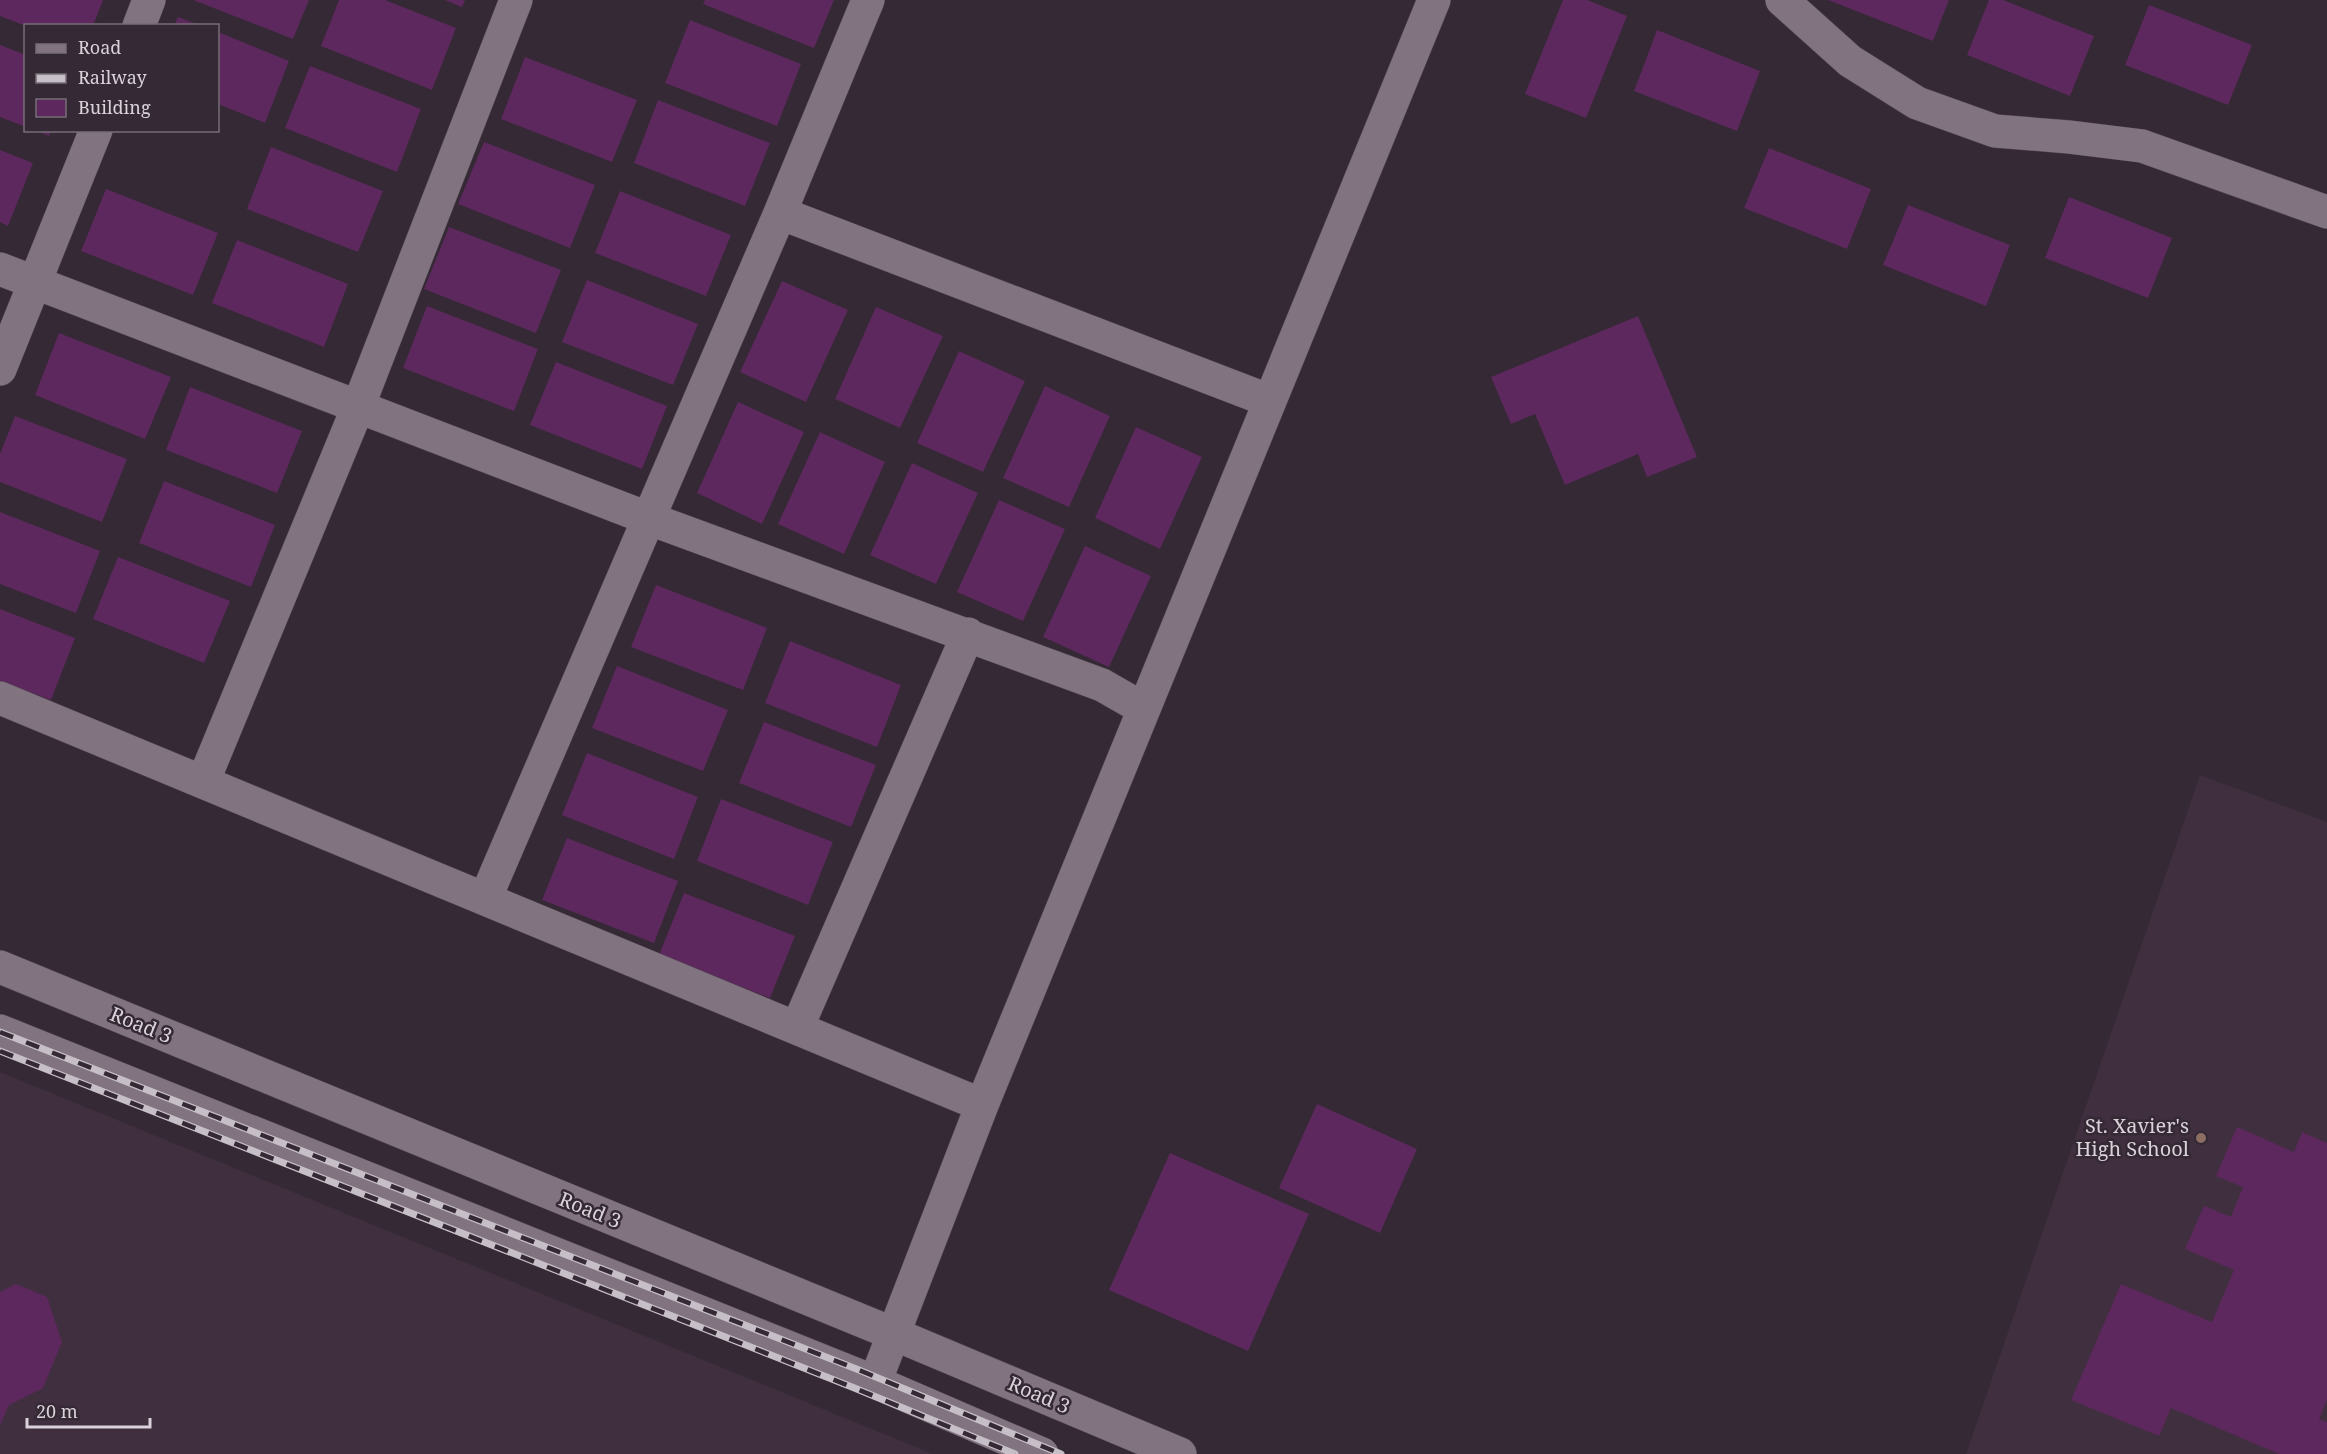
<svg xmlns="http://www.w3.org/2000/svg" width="2327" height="1454" viewBox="0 0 2327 1454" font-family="'Noto Serif',serif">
<rect width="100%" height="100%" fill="#342934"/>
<path fill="#402f3f" d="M2200,775l127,47v632h-361z
M0,1072l933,382h-933z"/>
<path fill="#5d285d" d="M0,0h103l-10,26h-67l-26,-10z
M193,0h116l-16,39z
M339,0h46l71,28 -24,62 -111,-44z
M445,0h20l-3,7z
M705,0h129l-20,48 -111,-44z
M1563,0h24l40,16 -41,102 -61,-24z
M1828,0h121l-16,41z
M1989,0h14l91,36 -24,60 -103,-41z
M2149,5l103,40 -24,60 -103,-40z
M178,17l21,8v1h-25z
M690,20l111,44 -24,62 -112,-43z
M1657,30l103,41 -23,60 -103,-40z
M218,32l71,29 -24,62 -47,-19z
M0,45l26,10v72l-26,-10z
M525,57l112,43 -25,62 -111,-43z
M310,66l111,43 -24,63 -112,-44z
M658,100l112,43 -25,63 -111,-43z
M35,130h16l-2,6z
M484,142l111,43 -25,63 -112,-44z
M271,147l112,44 -25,61 -111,-43z
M1769,148l102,41 -24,60 -103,-41z
M0,150l33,13 -25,63 -8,-4z
M106,189l112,44 -25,62 -112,-44z
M620,191l111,44 -25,61 -111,-43z
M2069,197l103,41 -24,60 -103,-40z
M1908,205l102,40 -24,61 -103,-41z
M449,227l112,43 -25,63 -112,-44z
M237,240l111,44 -24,63 -112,-44z
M587,280l111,44 -25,61 -111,-43z
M782,281l66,29 -42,92 -66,-30z
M427,306l111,43 -24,62 -111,-43z
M876,307l67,29 -43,92 -65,-29z
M1638,316l59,141 -50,20 -9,-23 -73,31 -30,-71 -24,10 -20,-47z
M59,333l112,44 -26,62 -110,-44z
M959,351l66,30 -42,91 -66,-29z
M556,362l111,44 -25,63 -112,-44z
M1045,386l65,30 -41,91 -66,-29z
M190,387l112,44 -25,62 -111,-43z
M738,402l66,30 -42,92 -65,-31z
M15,416l112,43 -25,63 -102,-40v-28z
M1136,427l66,30 -42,92 -65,-31z
M820,432l65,30 -41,92 -66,-30z
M912,463l66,30 -42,91 -66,-29z
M164,481l111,44 -24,62 -112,-44z
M999,500l66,29 -42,92 -66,-29z
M0,512l100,39 -24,62 -76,-29z
M1085,546l66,30 -42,91 -66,-30z
M118,557l112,44 -26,62 -111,-44z
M656,585l111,43 -24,62 -112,-43z
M0,609l75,29 -24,62 -51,-19z
M790,641l111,44 -24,62 -112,-44z
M617,666l111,44 -25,61 -111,-43z
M764,722l112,43 -25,62 -112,-44z
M587,753l111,44 -24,62 -112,-44z
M721,799l112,43 -25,63 -111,-44z
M567,838l111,43 -24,62 -112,-43z
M684,893l111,43 -25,62 -111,-43z
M1317,1104l100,45 -37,84 -101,-45z
M2237,1127l57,25 8,-20 25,11v257l-8,19 8,3v32h-48l-108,-46 -12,28 -88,-36 50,-116 91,38 22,-52 -49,-21 19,-43 27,11 12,-30 -27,-11z
M1170,1153l139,61 -61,137 -139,-61z
M16,1284l31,13 15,45 -19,46 -34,17 -9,20v-133z"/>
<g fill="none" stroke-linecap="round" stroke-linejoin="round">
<g stroke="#514750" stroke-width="34">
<path id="minor" d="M1782,0l68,61 67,42 78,28 74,6 73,9 185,66
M139,26l10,-26
M780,213l88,-213
M0,269l650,250 452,166 42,24
M0,369l96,-239
M0,698l982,407
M203,782l155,-375 158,-407
M485,899l295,-686 490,188
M0,967l894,367 286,120
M797,1028l171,-394
M0,1031l875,351 167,72
M875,1382l107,-277 452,-1105"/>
</g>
<use href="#minor" stroke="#817380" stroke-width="33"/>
<g stroke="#c7bfc7" stroke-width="7">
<path id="rail" d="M0,1032l859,338 202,84
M0,1051l852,336 163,67"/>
</g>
<use href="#rail" stroke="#342934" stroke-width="4.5" stroke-dasharray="14" stroke-linecap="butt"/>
</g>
<circle fill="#8d6e63" stroke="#342934" stroke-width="2" cx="2201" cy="1138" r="6"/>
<g text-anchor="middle" stroke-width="5" stroke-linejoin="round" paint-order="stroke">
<g font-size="20" fill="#dad2da" stroke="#342934">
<text transform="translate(141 1025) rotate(22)" y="7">Road 3</text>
<text transform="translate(590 1210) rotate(22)" y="7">Road 3</text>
<text transform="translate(1039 1395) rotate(23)" y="7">Road 3</text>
</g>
<g font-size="20" fill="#dad2da" stroke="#342934" text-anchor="end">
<text x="2189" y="1133">St. Xavier's<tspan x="2189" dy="23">High School</tspan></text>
</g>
</g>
<rect x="24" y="24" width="195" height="108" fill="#342934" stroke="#766d76" stroke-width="1.5"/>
<rect x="36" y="44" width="30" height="9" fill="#817380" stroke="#766d76" stroke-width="1.5"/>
<text x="78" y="54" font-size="18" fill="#dad2da">Road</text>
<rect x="36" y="74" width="30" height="9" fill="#c7bfc7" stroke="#766d76" stroke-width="1.5"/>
<text x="78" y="84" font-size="18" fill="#dad2da">Railway</text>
<rect x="36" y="99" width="30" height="18" fill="#5d285d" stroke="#766d76" stroke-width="1.5"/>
<text x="78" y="114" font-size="18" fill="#dad2da">Building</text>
<path d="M27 1418v9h123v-9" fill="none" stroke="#dad2da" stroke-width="3"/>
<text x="36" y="1418" font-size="18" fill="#dad2da" stroke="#342934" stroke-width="4.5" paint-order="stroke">20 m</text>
</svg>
